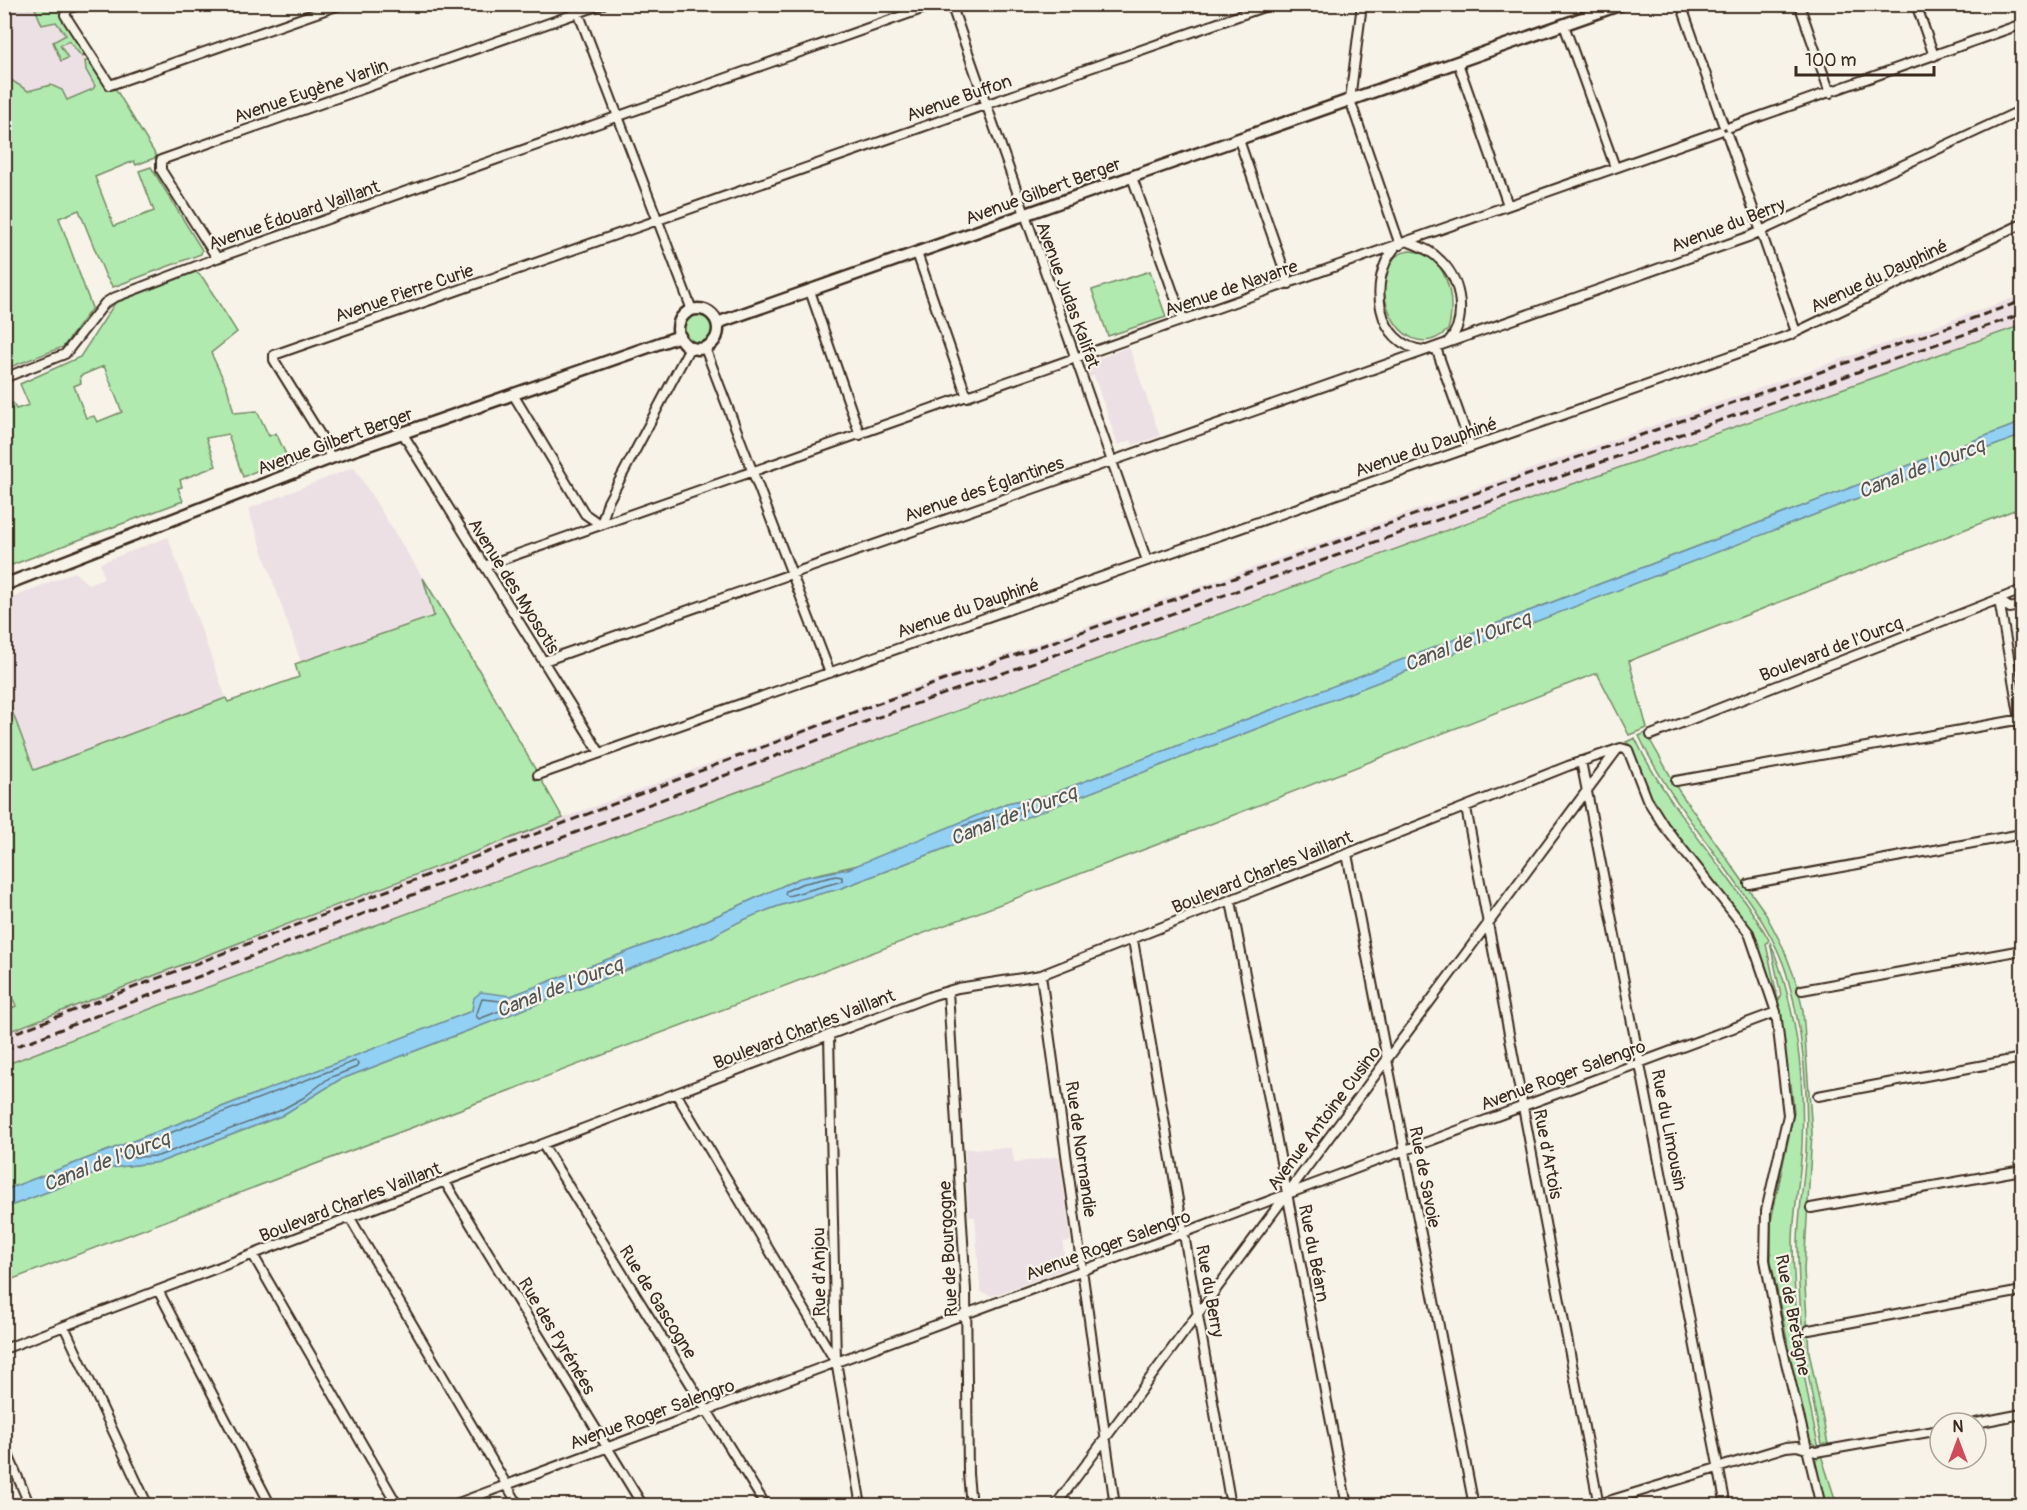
<svg xmlns="http://www.w3.org/2000/svg" width="2027" height="1510" viewBox="0 0 2027 1510" font-family="Pangolin,sans-serif">
<rect width="100%" height="100%" fill="#f7f3e8"/>
<filter id="ink" filterUnits="userSpaceOnUse"><feTurbulence type="fractalNoise" baseFrequency=".0167" numOctaves="2"/><feDisplacementMap in="SourceGraphic" scale="12" xChannelSelector="R" yChannelSelector="G"/><feConvolveMatrix kernelMatrix="1 2 1 2 8 2 1 2 1" color-interpolation-filters="sRGB"/></filter>
<g filter="url(#ink)">
<path fill="#ede0e4" d="M5,5h45l53,84 -78,30 -20,-54z
M2022,295v30l-469,166 -1364,503 -184,71v-32l558,-215 341,-127z
M1129,347l31,89 -27,9 -2,-5 -13,5 -24,-69 -5,1 -4,-11 2,-3z
M354,467l69,111 11,37 -133,47 -53,-153z
M168,537l58,161 -192,72 -29,-81v-88l69,-29 14,12 16,-6 -4,-15z
M1012,1148l2,15 45,-7 12,85 -8,1 2,27 -73,27 -11,-4 -1,-6 -5,-69 -6,-1 -4,-67z"/>
<path fill="#b0eaae" stroke="#768a66" stroke-width="1.5" fill-rule="evenodd" d="M27,5h36l-2,10 24,37 -3,5 -13,-16 -9,4 8,13 -7,3 -8,-19 13,-7 -10,-13 -14,3 -8,-19 -5,2z
M85,61h5l16,26 9,1 42,69 -21,8 -2,-4 -39,16 19,49 40,-15 -15,-40 12,-4 51,83 -1,4 -88,33 -7,-10 -27,-67 -20,8 33,90 -29,39 -58,22 -1,-305 7,16 17,11 23,-6 11,5 5,10 26,-11 2,-3 -9,-16z
M1409,251c38,1 48,49 39,79 -51,46 -93,-70 -39,-79z
M1150,271l16,46 -58,19 -16,-46z
M196,272l7,6 34,54 -26,21 16,34 7,26 23,-2 12,25 7,-3 11,24 -44,20 -15,-43 -22,4 10,28 -36,14 2,7 -4,1 5,13 -174,65 -5,-9 1,-151 8,-3 3,6 13,-4 -9,-21 60,-27 35,-54zM104,366l18,46 -25,10 -3,-6 -8,2 -12,-32 7,-3 -1,-7z
M682 329a16 16 0 1 1 32 0a16 16 0 1 1-32 0Z
M2022,325v97l-973,373 -42,8 -144,61 -63,14 -110,50 -179,68 -38,7 -1,8 -467,179v-125l184,-71 1364,-503z
M2022,435v72l-393,154 18,67 -18,7 -32,-62 -412,161 -1180,448v-74l105,-40 50,-6 121,-46 58,-36 371,-142c39,-25 84,-38 129,-49z
M423,578l57,94 83,146 -558,215v-22l11,-5 -12,-29v-288l30,81 192,-72 2,4 71,-25 -4,-13 139,-48z
M1646,733l33,58 85,120 19,36 14,37 6,27 9,122 -8,137 5,82 19,92h-6c-15,-64 -24,-132 -24,-198 0,-32 6,-64 8,-96 3,-57 -3,-120 -19,-175 -12,-39 -35,-70 -58,-102 -33,-45 -67,-87 -90,-137z
M1635,738c34,74 94,131 134,202l-3,4 12,56 -27,-72 -93,-118 -8,-12 -20,-53 -4,-3z
M1770,942c26,62 35,134 32,202 -1,33 -9,66 -9,100 1,68 10,138 26,204l-12,-10 -36,-177v-40l23,-109 -3,-28h-3l-11,-81 4,-7z
M1821,1455l16,50h-12l-11,-42z"/>
<path fill="#93d1f4" stroke="#708e9e" stroke-width="1.5" d="M2022,422v13l-1183,454c-45,11 -90,24 -129,49l-371,142 -58,36 -121,46 -50,6 -105,40v-18l467,-179 2,-13 7,-6 30,4 179,-68 110,-50 48,-9 159,-66 42,-8z"/>
<g fill="none" stroke-linecap="round" stroke-linejoin="round">
<path stroke="#5e6d74" stroke-width="1.5" d="M1024,805l4,2 -2,3 -67,26 -4,-1 8,-9z
M836,876l6,1v4l-54,15 -3,-2 1,-3 15,-7z
M482,999l28,3 2,4 -33,13 -3,-3z
M355,1061l3,2 -1,4 -28,11 -26,20 -24,13 -121,45 -43,2 1,-4z"/>
<g stroke="#3b2a1e" stroke-width="12">
<path id="street" d="M80,4l-12,5 -3,6 45,70 232,-81
M575,4l117,306
M951,4l196,557
M1362,4l-12,96 50,145
M1681,4l42,120
M1799,4l31,89
M1916,4l18,52
M1564,25l51,142
M1458,63l50,142
M1730,127l292,-103
M1727,134l69,198
M1239,140l50,144
M1132,177l51,143
M1409,242c12,5 23,9 32,19 21,20 27,61 6,82
M1394,249c-26,31 -18,97 30,101
M917,253l50,144
M217,258l-56,-88v-10l442,-156
M810,291l50,144
M705,348l125,325
M1436,348l35,99
M4,378l61,-24 40,-51 8,-5 104,-40 719,-254
M514,396l71,118 16,11 7,-23 82,-155
M403,434l197,319
M331,458l-10,-22 -47,-76v-5l998,-351
M484,566l1236,-435
M4,572l5,12
M1999,600l23,131
M1999,600l11,8 12,-3
M544,661l1204,-424 274,-127
M1651,735l371,-145
M1581,761l145,745
M538,775l1252,-440 232,-111
M1676,781l346,-62
M1466,808l133,698
M1347,854l127,652
M1749,884l273,-50
M1231,901l116,605
M1133,940l98,566
M1041,975l74,531
M1802,990l220,-40
M948,991l18,300 2,183 3,32
M829,1035l7,326 25,145
M677,1095l157,264
M1818,1096l204,-38
M543,1145l223,361
M445,1182l198,324
M1811,1208l211,-38
M350,1218l169,288
M253,1255l145,251
M159,1292l112,214
M64,1326l84,180
M1809,1330l213,-39
M4,1349l930,-354 24,-7 83,-13 527,-209 53,-18 7,2 19,49 17,27 85,107 27,79 12,103 -22,96 -1,49 15,78 41,168
M1976,1423l46,-9
M4,1445l26,61
M450,1506l1326,-494
M1055,1506c189,-251 374,-505 562,-756
M1592,1506l194,-59 11,-1 19,6 124,-22"/>
</g>
<g stroke="#3b2a1e" stroke-width="15">
<path id="secondary" d="M678 329a20 20 0 1 1 40 0a20 20 0 1 1-40 0Z
M717,323l905,-319
M4,585l327,-127 349,-122"/>
</g>
<use href="#street" stroke="#f7f3e8" stroke-width="8"/>
<use href="#secondary" stroke="#f7f3e8" stroke-width="10"/>
<path stroke="#3b2a1e" stroke-width="3" stroke-dasharray="9 4.5" stroke-linecap="butt" d="M4,1037l861,-329 1157,-407
M4,1051l866,-331 1152,-406"/>
</g>
</g>
<g text-anchor="middle" stroke-width="4.5" stroke-linejoin="round" paint-order="stroke">
<g font-size="18" fill="#3b2a1e" stroke="#f7f3e8">
<text transform="translate(311 91) rotate(-19)" y="6">Avenue Eugène Varlin</text>
<text transform="translate(959 98) rotate(-19)" y="6">Avenue Buffon</text>
<text transform="translate(1043 191) rotate(-20)" y="6">Avenue Gilbert Berger</text>
<text transform="translate(294 215) rotate(-19)" y="6">Avenue Édouard Vaillant</text>
<text transform="translate(1728 225) rotate(-21)" y="6">Avenue du Berry</text>
<text transform="translate(1879 276) rotate(-25)" y="6">Avenue du Dauphiné</text>
<text transform="translate(1231 288) rotate(-19)" y="6">Avenue de Navarre</text>
<text transform="translate(404 293) rotate(-19)" y="6">Avenue Pierre Curie</text>
<text transform="translate(1068 295) rotate(70)" y="6">Avenue Judas Kalifat</text>
<text transform="translate(335 441) rotate(-20)" y="6">Avenue Gilbert Berger</text>
<text transform="translate(1426 447) rotate(-19)" y="6">Avenue du Dauphiné</text>
<text transform="translate(984 489) rotate(-19)" y="6">Avenue des Églantines</text>
<text transform="translate(514 586) rotate(58)" y="6">Avenue des Myosotis</text>
<text transform="translate(968 608) rotate(-19)" y="6">Avenue du Dauphiné</text>
<text transform="translate(1831 649) rotate(-21)" y="6">Boulevard de l'Ourcq</text>
<text transform="translate(1262 872) rotate(-22)" y="6">Boulevard Charles Vaillant</text>
<text transform="translate(804 1029) rotate(-21)" y="6">Boulevard Charles Vaillant</text>
<text transform="translate(1563 1075) rotate(-20)" y="6">Avenue Roger Salengro</text>
<text transform="translate(1324 1118) rotate(-53)" y="6">Avenue Antoine Cusino</text>
<text transform="translate(1669 1130) rotate(79)" y="6">Rue du Limousin</text>
<text transform="translate(1081 1149) rotate(82)" y="6">Rue de Normandie</text>
<text transform="translate(1548 1154) rotate(79)" y="6">Rue d'Artois</text>
<text transform="translate(1425 1177) rotate(79)" y="6">Rue de Savoie</text>
<text transform="translate(350 1202) rotate(-21)" y="6">Boulevard Charles Vaillant</text>
<text transform="translate(1108 1245) rotate(-20)" y="6">Avenue Roger Salengro</text>
<text transform="translate(948 1249) rotate(-93)" y="6">Rue de Bourgogne</text>
<text transform="translate(1314 1253) rotate(79)" y="6">Rue du Béarn</text>
<text transform="translate(819 1272) rotate(-91)" y="6">Rue d'Anjou</text>
<text transform="translate(1210 1291) rotate(80)" y="6">Rue du Berry</text>
<text transform="translate(658 1302) rotate(58)" y="6">Rue de Gascogne</text>
<text transform="translate(1793 1315) rotate(79)" y="6">Rue de Bretagne</text>
<text transform="translate(557 1336) rotate(59)" y="6">Rue des Pyrénées</text>
<text transform="translate(652 1414) rotate(-20)" y="6">Avenue Roger Salengro</text>
</g>
<g font-size="20" font-style="italic" fill="#515454" stroke="#f7f3e8">
<text transform="translate(1921 468) rotate(-21)" y="7">Canal de l'Ourcq</text>
<text transform="translate(1467 641) rotate(-21)" y="7">Canal de l'Ourcq</text>
<text transform="translate(1013 815) rotate(-21)" y="7">Canal de l'Ourcq</text>
<text transform="translate(559 987) rotate(-21)" y="7">Canal de l'Ourcq</text>
<text transform="translate(106 1161) rotate(-21)" y="7">Canal de l'Ourcq</text>
</g>
</g>
<rect width="2027" height="1510" fill="none" stroke="#f7f3e8" stroke-width="24"/>
<rect x="12" y="12" width="2003" height="1486" fill="none" stroke="#3b2a1e" stroke-width="2" filter="url(#ink)"/>
<g transform="translate(1958 1441)"><circle r="28" fill="#f7f3e8" stroke="#aca397" stroke-width="1.5"/>
<path d="M0-4.5L10 22L0 15L-10 22Z" fill="#d1495b"/>
<text y="-9" font-size="16" font-weight="bold" text-anchor="middle" fill="#3b2a1e">N</text>
</g>
<path d="M1796 66v9h138v-9" fill="none" stroke="#3b2a1e" stroke-width="3"/>
<text x="1805" y="66" font-size="18" fill="#3b2a1e" stroke="#f7f3e8" stroke-width="4.5" paint-order="stroke">100 m</text>
</svg>
